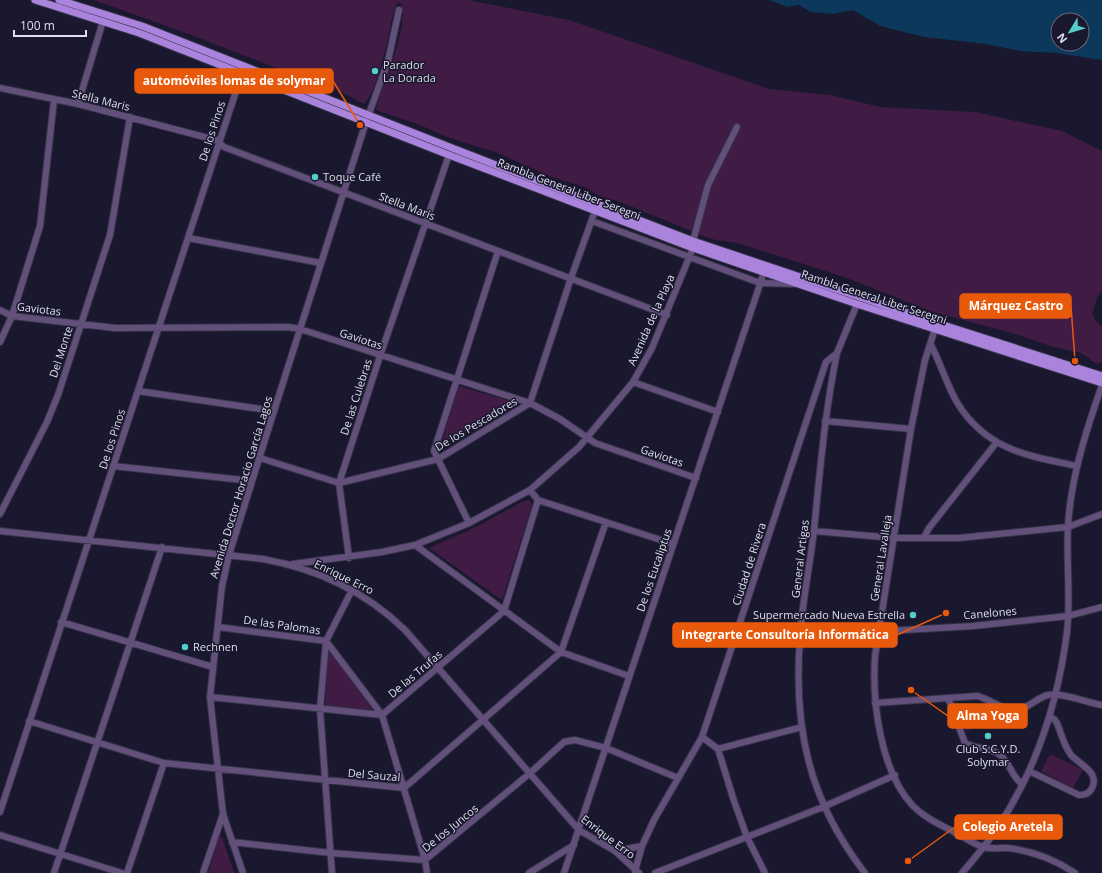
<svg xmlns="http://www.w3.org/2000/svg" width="1102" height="873" viewBox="0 0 1102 873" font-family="'Open Sans',sans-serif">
<rect width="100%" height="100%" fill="#19182e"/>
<path fill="#401c45" d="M44,0h8l90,29 218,87z
M94,0h374l101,20 200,69 61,6 50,12 95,5 87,19 40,20v140l-5,6 -5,18 5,8 5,3v36l-5,2 -16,-11 -31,-7 -31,-11 -86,-23 -86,-34 -62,-20 -48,-15 -26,-4 -93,-38 -19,-5 -14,-9 -31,-9 -59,-26 -45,-14 -35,-15 -39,-13c6,-30 33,-77 25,-107l-3,-1c-5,8 -6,17 -8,26 -3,17 -14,65 -26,76l-30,-16 -11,-2 -129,-50z
M458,386l59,17 -60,34 -15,5z
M529,500l3,5 -30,95 -73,-52 47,-21 48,-26z
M328,653h3l41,56 -2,2 -45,-5z
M982,713l4,10 -20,8 -4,-10z
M1050,754l33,16 -10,18 -32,-17z
M219,836l3,1 12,36h-26z"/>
<path fill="#0c385b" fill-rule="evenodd" d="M769,0h333v60l-46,-7 -35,-2 -35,-7 -62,-7 -44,-11 -27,-16 -21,4 -21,-2 -12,-7 -11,2zM1058,20h24v24h-24z"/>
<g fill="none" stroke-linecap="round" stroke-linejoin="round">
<g stroke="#353449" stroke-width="8">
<path id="minor" d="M0,88l78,16 138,36 8,7 443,168
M78,104l25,-83
M592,221l168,62 35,1
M188,238l133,25
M693,241l15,-56 29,-58
M0,310l12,6 103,12 173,-1 12,2 230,74 30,16 35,24 101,35
M935,329l-10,31 -14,69 -36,227c-3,45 5,115 38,150 12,12 26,18 41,26 9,4 19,12 29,15 8,2 17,1 25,1 25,3 46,11 67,25
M0,342l12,-26 28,-90 14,-126
M931,345c10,19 16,41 27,59 29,46 70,52 119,62
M837,353c-12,58 -17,117 -23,177 -4,36 -12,72 -14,108 -7,90 9,163 65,235
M633,382l85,30
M138,391l136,20
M825,421l86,8
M260,458l79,25 99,-24 92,-56 41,-125 24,-67
M113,466l139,15
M530,490l8,10 135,44
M0,514l47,-92 11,-27 52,-160 20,-118
M469,523l-35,-72 64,-200
M0,531l263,28c55,10 102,32 142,71l174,200 36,21 24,22
M814,531l80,7h65l109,-11 34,-13
M924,537l5,-9 67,-85
M415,545l146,107 68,24
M349,558l-10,-75 41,-127 69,-201
M293,564l89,-12 33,-7 54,-22 61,-33 49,-43 54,-65 19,-34 41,-100
M61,622l152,45
M218,627l108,14 56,74 43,145 2,13
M734,640l239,-14 95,-10 34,-9
M210,697l172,18 122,-104 34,-111
M948,698l17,45c10,6 24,4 34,11 11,8 12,22 23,30
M875,703l102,-7c13,3 25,14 37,14 13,0 22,-12 34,-15 13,-3 40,8 54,10
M29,721l135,42 240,25 157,-136 45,-130
M702,737l16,12 16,52 13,36 18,36
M718,749l84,-22
M1029,771l50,24c6,0 10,-1 13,-7 8,-16 -12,-23 -21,-33 -7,-9 -10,-22 -14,-32l-3,-4 -4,-1
M0,812l242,-739
M0,835l122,38
M232,842l99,11 94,7 104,-86 35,-32 5,-1 6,-1 31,8 72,30
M615,851l27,-5
M635,871l7,-25 12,-26 48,-83 121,-366 3,-9 11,-9 20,-49
M54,873l108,-326
M127,873l37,-110
M203,873l20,-59
M243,873l-20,-59 -13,-117 12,-111 7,-31 45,-144 92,-289 22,-61 11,-51
M332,873l-12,-164 6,-68 26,-51
M529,873l45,-28
M564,873l200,-601
M655,873l168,-66 72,-32
M962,873c12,-14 24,-28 34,-43 40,-59 62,-128 71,-198 4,-35 -1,-71 1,-106 3,-49 18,-95 34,-141"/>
</g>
<g stroke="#353449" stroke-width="9">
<path id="major" d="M35,0l104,33 310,122 244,93 164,56 245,79
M59,0l83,26 310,122 241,93 244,82 165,53"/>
</g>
<use href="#minor" stroke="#62507a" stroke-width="6"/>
<use href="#major" stroke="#aa83dc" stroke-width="7"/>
</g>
<g fill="#53cdc9" stroke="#19182e" stroke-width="1.5">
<circle cx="375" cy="71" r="4"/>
<circle cx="315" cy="177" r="4"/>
<circle cx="913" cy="615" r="4"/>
<circle cx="185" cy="647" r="4"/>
<circle cx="988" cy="736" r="4"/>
</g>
<g text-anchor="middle" stroke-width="3" stroke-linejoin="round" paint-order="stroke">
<g font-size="11" fill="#dfdfef" stroke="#19182e" text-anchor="start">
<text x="383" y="69">Parador<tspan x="383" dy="13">La Dorada</tspan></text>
<text x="323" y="181">Toque Café</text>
<text x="905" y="619" text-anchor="end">Supermercado Nueva Estrella</text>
<text x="193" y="651">Rechnen</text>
<text x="988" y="753" text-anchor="middle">Club S.C.Y.D.<tspan x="988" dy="13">Solymar</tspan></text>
</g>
<g font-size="11" fill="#dfdfef" stroke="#19182e">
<text transform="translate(101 100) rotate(14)" y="4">Stella Maris</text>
<text transform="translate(212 131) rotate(-72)" y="4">De los Pinos</text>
<text transform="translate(569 189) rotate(21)" y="4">Rambla General Liber Seregni</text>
<text transform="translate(407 206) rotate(21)" y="4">Stella Maris</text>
<text transform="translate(874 297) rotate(18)" y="4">Rambla General Liber Seregni</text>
<text transform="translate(39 309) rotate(7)" y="4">Gaviotas</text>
<text transform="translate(651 320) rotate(-66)" y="4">Avenida de la Playa</text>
<text transform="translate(361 339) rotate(18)" y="4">Gaviotas</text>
<text transform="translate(61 352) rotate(-72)" y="4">Del Monte</text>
<text transform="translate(356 397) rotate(-72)" y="4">De las Culebras</text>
<text transform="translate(476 424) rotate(-31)" y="4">De los Pescadores</text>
<text transform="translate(112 439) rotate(-72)" y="4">De los Pinos</text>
<text transform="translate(662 456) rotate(19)" y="4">Gaviotas</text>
<text transform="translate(241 487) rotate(-73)" y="4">Avenida Doctor Horacio García Lagos</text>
<text transform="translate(881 558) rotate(-81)" y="4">General Lavalleja</text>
<text transform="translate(800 559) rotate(-83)" y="4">General Artigas</text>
<text transform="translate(749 564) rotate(-72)" y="4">Ciudad de Rivera</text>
<text transform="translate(654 570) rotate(-71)" y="4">De los Eucaliptus</text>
<text transform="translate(344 577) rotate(26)" y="4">Enrique Erro</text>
<text transform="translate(990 613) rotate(-5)" y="4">Canelones</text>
<text transform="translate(282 625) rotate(8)" y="4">De las Palomas</text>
<text transform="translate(415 674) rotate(-40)" y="4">De las Trufas</text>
<text transform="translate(374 775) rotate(5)" y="4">Del Sauzal</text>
<text transform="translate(450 828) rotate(-39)" y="4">De los Juncos</text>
<text transform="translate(608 837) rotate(37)" y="4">Enrique Erro</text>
</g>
</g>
<path fill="none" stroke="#e8590c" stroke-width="1.5" d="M360 125L333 81M1075 361L1071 306M946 613L897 635M911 690L948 716M908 861L955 827"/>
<g fill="#e8590c" stroke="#19182e" stroke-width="1.5">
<circle cx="360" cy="125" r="4"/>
<circle cx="1075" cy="361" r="4"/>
<circle cx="946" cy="613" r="4"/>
<circle cx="911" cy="690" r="4"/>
<circle cx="908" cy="861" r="4"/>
</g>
<g fill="#e8590c" stroke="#e8590c" stroke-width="1.5">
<rect x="135" y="69" width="198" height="24" rx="4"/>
<rect x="960" y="294" width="111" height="24" rx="4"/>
<rect x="673" y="623" width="224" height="24" rx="4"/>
<rect x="948" y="704" width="79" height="24" rx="4"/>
<rect x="955" y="815" width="107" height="24" rx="4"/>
</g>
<g font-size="12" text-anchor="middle" font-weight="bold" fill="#fff">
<text x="234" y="85">automóviles lomas de solymar</text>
<text x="1016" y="310">Márquez Castro</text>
<text x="785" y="639">Integrarte Consultoría Informática</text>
<text x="988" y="720">Alma Yoga</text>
<text x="1008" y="831">Colegio Aretela</text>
</g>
<g transform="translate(1070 32) rotate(232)"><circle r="19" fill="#19182e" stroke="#68687b"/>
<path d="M0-3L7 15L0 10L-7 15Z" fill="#53cdc9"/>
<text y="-6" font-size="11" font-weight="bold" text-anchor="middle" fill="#dfdfef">N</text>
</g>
<path d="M14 30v6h72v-6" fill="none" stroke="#dfdfef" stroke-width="2"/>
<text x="20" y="30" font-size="12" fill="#dfdfef" stroke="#19182e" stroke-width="3" paint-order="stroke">100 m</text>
</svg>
